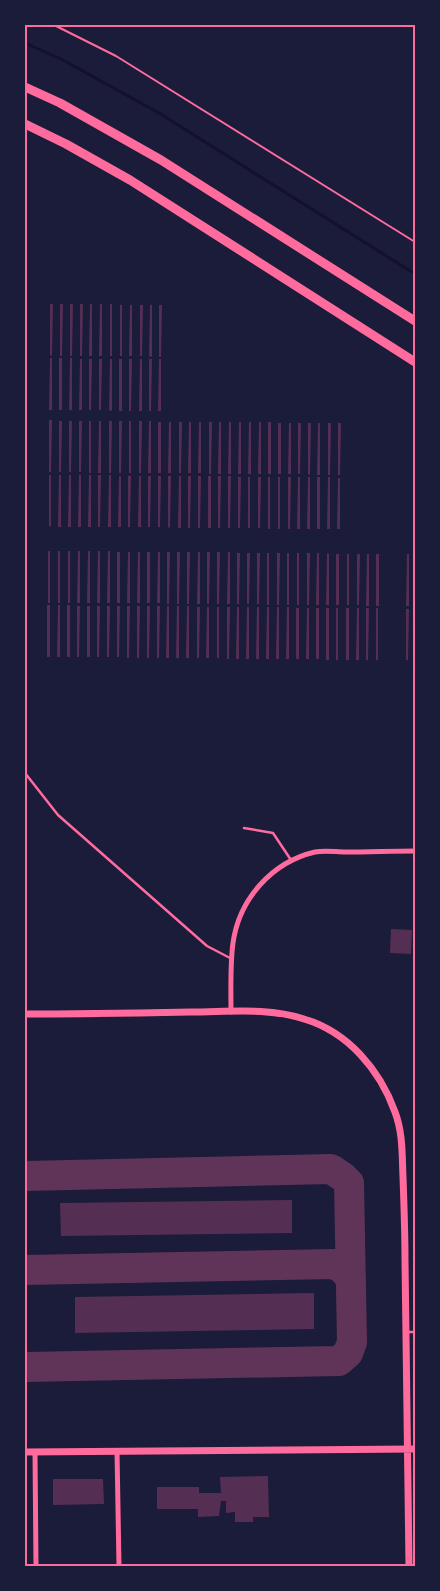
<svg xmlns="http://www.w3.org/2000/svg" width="440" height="1591" viewBox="0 0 440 1591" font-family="'Libre Baskerville',serif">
<rect width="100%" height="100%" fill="#1b1b3a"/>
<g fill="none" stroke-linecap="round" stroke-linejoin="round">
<path stroke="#12122b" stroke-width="3" d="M25,43l36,16 98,54 256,161"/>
<path stroke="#603358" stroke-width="30" d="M25,1176l306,-7 12,8 6,6 3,159 -4,11 -9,8 -314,6
M25,1270l309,-6 10,6 7,10"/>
</g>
<path fill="#542f53" d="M50,304h3l-1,52 -2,-1z
M60,304h3l-1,52h-2z
M70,304h3l-1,52h-2z
M80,304h3l-1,52h-2z
M90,304h2v52h-3z
M100,304h2v52h-3z
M110,304h2v52h-2z
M120,305h2v51h-2z
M130,305h2v51h-3z
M140,305h3l-1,51h-2z
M150,305h2v52l-3,-1z
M159,305h3l-1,52h-2z
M50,358h2v52h-3z
M59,358h3v52h-3z
M70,358h2v52h-3z
M80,359h2v51h-3z
M89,359h3l-1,51h-2z
M99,359h3l-1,51h-2z
M110,359h2v52l-3,-1z
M119,359h3v52h-3z
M129,359h3l-1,52h-2z
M140,359h2v52h-3z
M149,359h3l-1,52h-2z
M159,359h2v52h-3z
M49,420h3l-1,52h-2z
M59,421h3l-1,51h-2z
M69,421h3l-1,51h-2z
M79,421h3l-1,51h-2z
M89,421h2v52h-2z
M99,421h2v52h-3z
M109,421h3l-1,52h-2z
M119,421h3l-1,52h-2z
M129,421h2v52h-2z
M139,421h3l-1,52h-2z
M149,421h2v52h-3z
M158,422h3v51h-3z
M169,422h2v51h-3z
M179,422h3l-1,51h-2z
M189,422h2v51h-3z
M199,422h2v51h-3z
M209,422h3l-1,52h-2z
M219,422h2v52h-3z
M229,422h2v52h-3z
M239,422h2v52h-3z
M249,422h2v52h-3z
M259,422h2v52h-3z
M268,422h3v52h-3z
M278,423h3v51h-3z
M289,423h2v51h-3z
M298,423h3l-1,51h-2z
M308,423h3l-1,52 -2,-1z
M318,423h2v52h-3z
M328,423h3l-1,52h-2z
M338,423h3l-1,52h-2z
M49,475h2v52l-2,-1z
M59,475h2v52h-3z
M69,475h2v52h-3z
M79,475h2v52h-3z
M89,475h2v52h-3z
M98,475h3l-1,52h-2z
M109,475h2v52h-3z
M119,476h2v51h-3z
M128,476h3l-1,51h-2z
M139,476h2v51h-3z
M148,476h3l-1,51h-2z
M158,476h3l-1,51h-2z
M168,476h3l-1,52 -2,-1z
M179,476h2v52h-3z
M188,476h3l-1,52h-2z
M198,476h3l-1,52h-2z
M208,476h3v52h-3z
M218,476h3l-1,52h-2z
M228,476h3l-1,52h-2z
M238,477h3l-1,51h-2z
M248,477h2v51h-2z
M258,477h3l-1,51h-2z
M268,477h2v52h-2z
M278,477h2v52h-2z
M288,477h3l-1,52h-2z
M298,477h2v52h-3z
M308,477h2v52h-3z
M317,477h3v52h-3z
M328,477h2v52h-3z
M338,478h2v51h-3z
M48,551h2v52h-2z
M58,551h2v52h-2z
M68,551h2v52h-2z
M78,551h2v52h-3z
M88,551h2v52h-3z
M98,551h2v52h-3z
M108,551h2v52h-3z
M117,552h3v51h-3z
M128,552h2v51h-3z
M138,552h2v51h-3z
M147,552h3v51h-3z
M158,552h2v51h-3z
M167,552h3l-1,52h-2z
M177,552h3l-1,52h-2z
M187,552h3l-1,52h-2z
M198,552h2v52h-3z
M207,552h3l-1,52h-2z
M217,552h3l-1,52h-2z
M228,552h2v52h-3z
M237,553h3l-1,51h-2z
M247,553h3l-1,51h-2z
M257,553h3l-1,51h-2z
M267,553h2v52h-2z
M277,553h3l-1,52h-2z
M287,553h2v52h-2z
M297,553h2v52h-2z
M307,553h3l-1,52h-2z
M317,553h2v52h-3z
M327,553l2,1v51h-3z
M336,554h3v51h-3z
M347,554h2v51h-2z
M357,554h3l-1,51h-2z
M367,554h2v52h-3z
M376,554h3v52h-3z
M407,554h2v52h-3z
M47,605h3v52h-3z
M58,605h2v52h-3z
M67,605h3v52h-3z
M77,606h3l-1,51h-2z
M87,606h3v51h-3z
M97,606h3l-1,51h-2z
M107,606h3l-1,51h-2z
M117,606h3l-1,51h-2z
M127,606h3l-1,52h-2z
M137,606h3l-1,52h-2z
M147,606h3l-1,52h-2z
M157,606h3l-1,52h-2z
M167,606h2v52h-3z
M177,606h2v52h-3z
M187,606h2v52h-3z
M197,607h3l-1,51h-2z
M207,607h2v51h-3z
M217,607h2v51h-2z
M227,607h3l-1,52h-2z
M237,607h2v52h-3z
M247,607h2v52h-3z
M257,607h2v52h-3z
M267,607h2v52h-3z
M277,607h2v52h-3z
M287,607h2v52h-3z
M296,608h3v51h-3z
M307,608h2v51h-3z
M316,608h3v51h-3z
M326,608h3v52h-3z
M336,608h2v52h-2z
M346,608h3v52h-3z
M357,608h2v52h-3z
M366,608h3l-1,52h-2z
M376,608h2v52h-2z
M406,609h3l-1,51h-2z
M391,929l21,1 -1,24 -21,-1z
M292,1200v33l-231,3 -1,-33z
M314,1293v36l-239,4v-36z
M268,1476l1,41h-16v5h-18v-10l-9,1v-12h-5l-2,15 -21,1v-8h-41v-22h42v6h22l-1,-16z
M53,1479h50l1,25 -51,1z"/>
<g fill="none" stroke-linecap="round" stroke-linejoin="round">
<path stroke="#ff6b9d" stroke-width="2" d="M54,25l62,31 299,186"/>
<path stroke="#ff6b9d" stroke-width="2.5" d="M25,773l33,42 149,131 23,12
M244,828l29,5 18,27
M407,1332h8"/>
<path stroke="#ff6b9d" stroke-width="5" d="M231,1012c0,-23 -1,-47 2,-69 6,-44 39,-81 82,-91 10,-2 21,0 31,0 23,0 46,-1 69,-1
M117,1451l2,115
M35,1452l1,114"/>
<path stroke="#ff6b9d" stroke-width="7" d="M25,1014c55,0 111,-1 166,-2 37,0 77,-5 113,7 44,13 76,51 91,93 8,21 7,43 8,65 1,28 2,55 2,83 1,102 2,204 4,306
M25,1452l390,-3"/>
<path stroke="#ff6b9d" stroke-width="9" d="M25,87l35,16 101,57 254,161
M25,124l41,20 64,36 285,182"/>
</g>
<rect width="440" height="1591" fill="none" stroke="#1b1b3a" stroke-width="52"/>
<rect x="26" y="26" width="388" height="1539" fill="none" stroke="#ff6b9d" stroke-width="2"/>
</svg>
